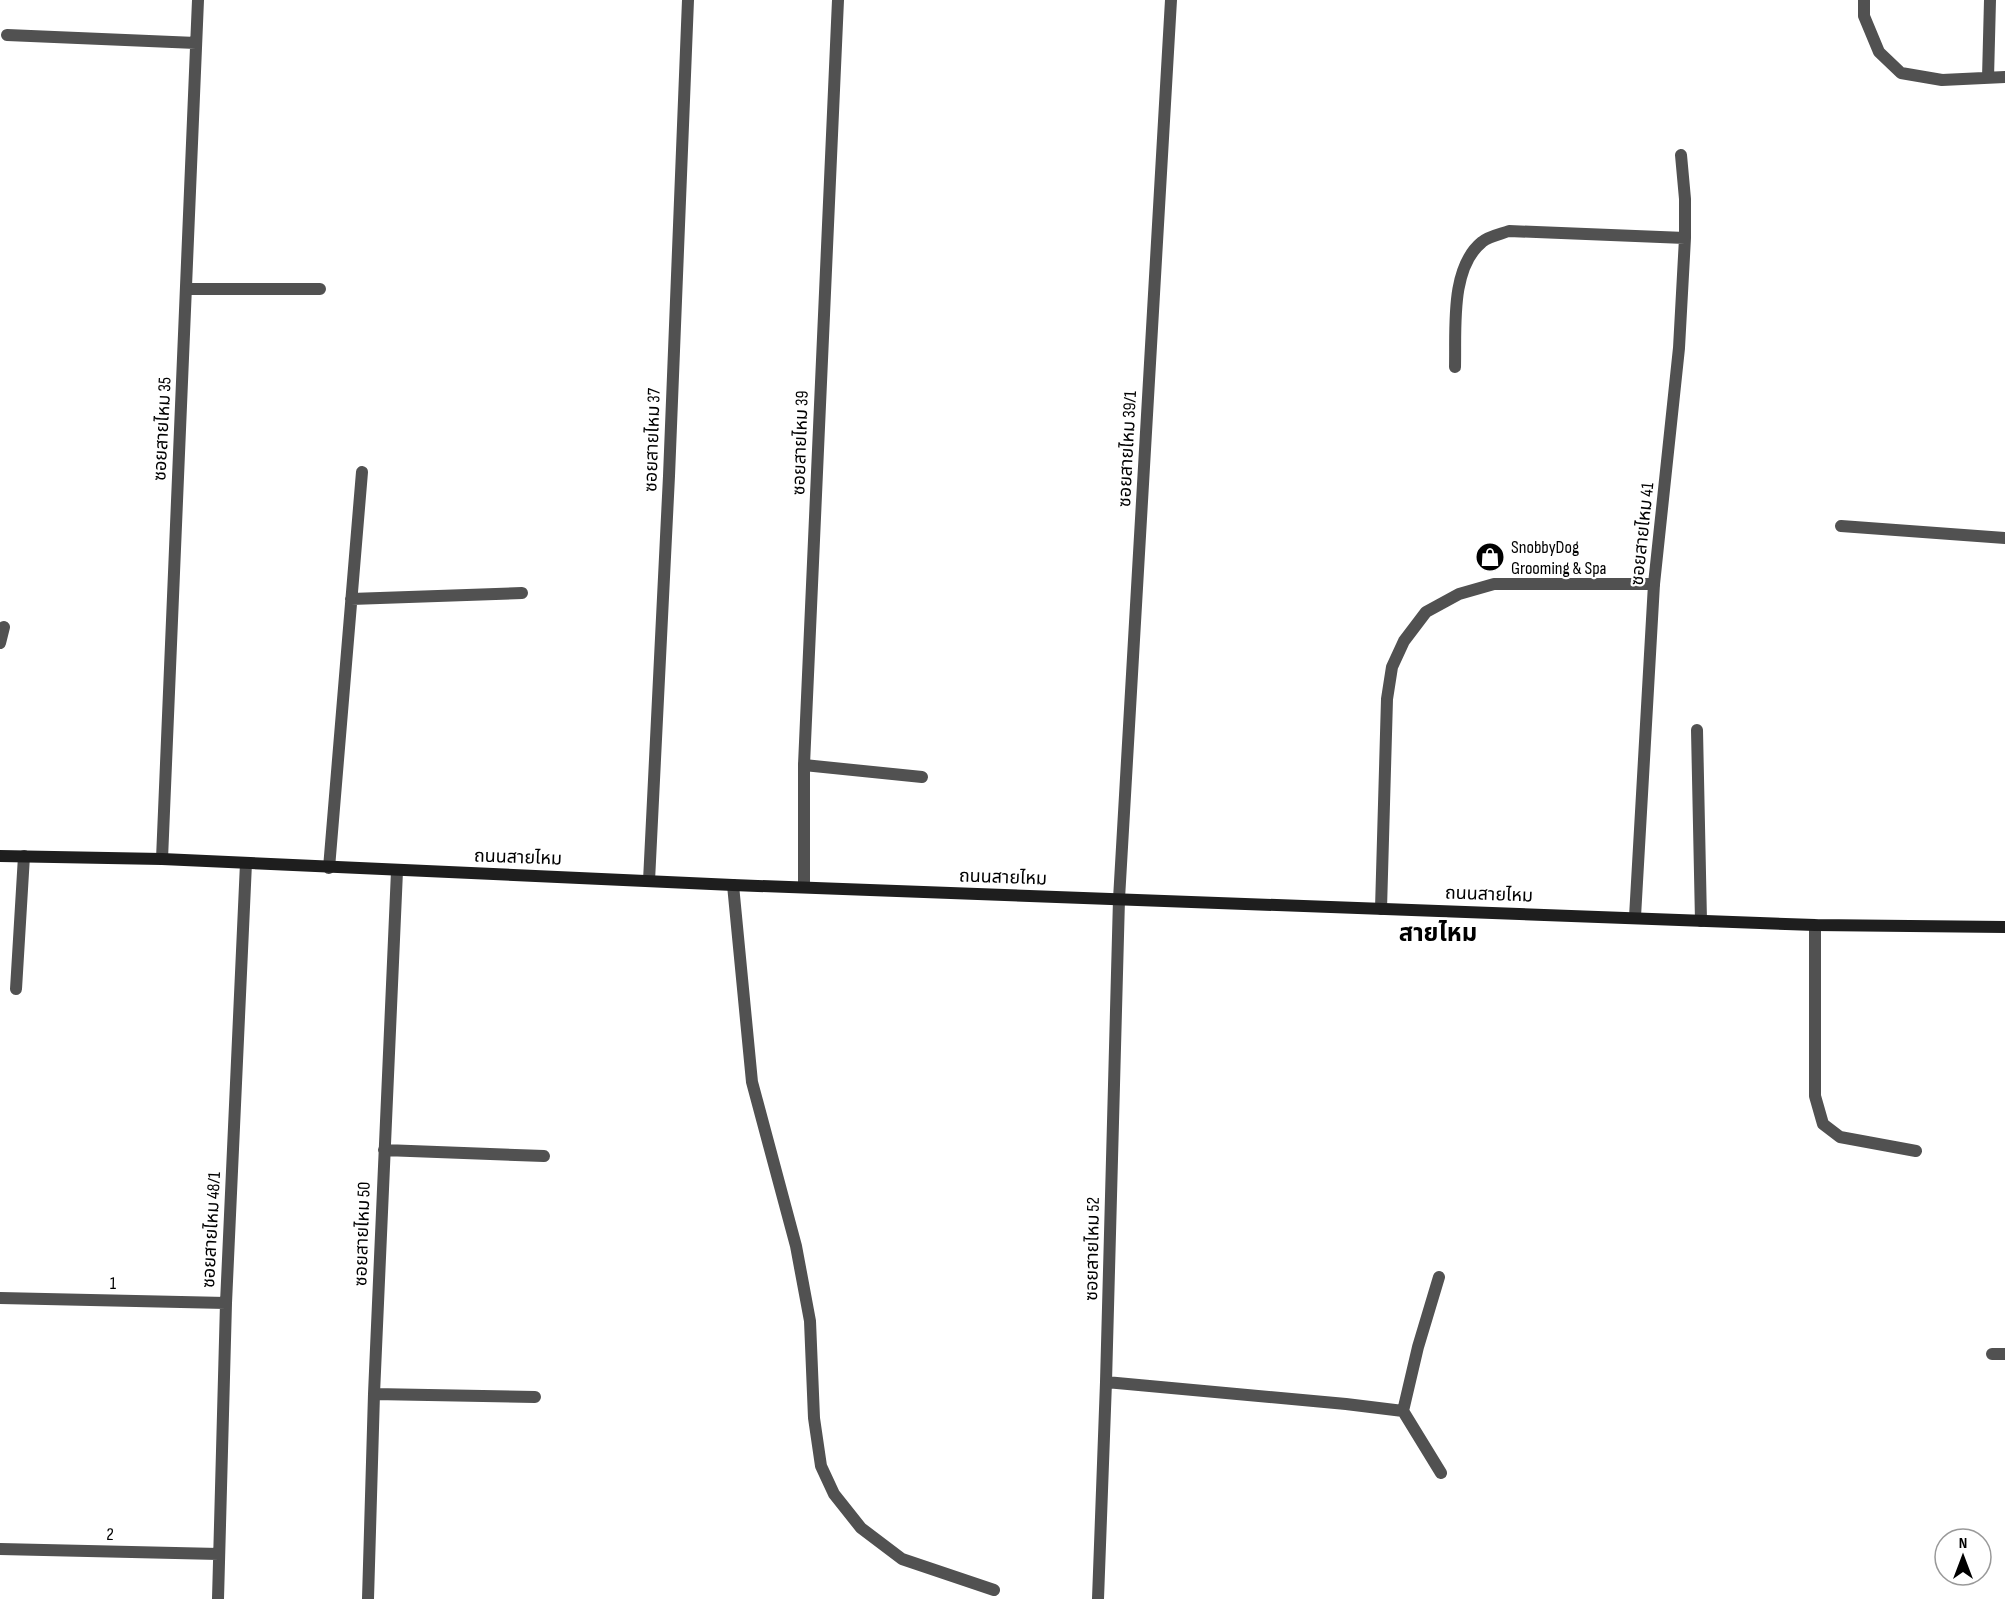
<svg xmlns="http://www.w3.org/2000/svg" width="2005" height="1599" viewBox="0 0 2005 1599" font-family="'Sofia Sans Condensed','Noto Sans Thai',sans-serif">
<rect width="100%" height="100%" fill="#fff"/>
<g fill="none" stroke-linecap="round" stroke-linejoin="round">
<path stroke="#515151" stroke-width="12" d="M1864,0v16l15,36 22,21 41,7 63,-3
M1988,78l2,-78
M186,289h134
M1841,526l164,12
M351,599l171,-6
M0,643l4,-16
M1697,730l4,191
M804,765l118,12
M329,868l33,-396
M1381,909l6,-210 5,-32 12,-26 22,-29 33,-18 35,-10h160
M16,989l8,-133"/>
<path stroke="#515151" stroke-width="12" d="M7,35l189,8
M1455,367c1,-39 -5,-99 27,-125 7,-6 19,-8 27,-11l176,7
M162,859l36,-859
M649,881l20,-405 19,-476
M733,885l19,197 44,164 14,75 4,97 7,48 13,28 27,34 41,31 92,31
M804,887v-122l34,-765
M1635,917l19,-333 25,-236 6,-110v-39l-4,-44
M1815,925v171l8,28 17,13 76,14
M384,1150l160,6
M0,1298l226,5
M1992,1354h13
M1106,1382l240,22 57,7 38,62
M374,1394l161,3
M1403,1411l15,-64 21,-70
M0,1549l219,5
M218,1599l8,-296 20,-440
M368,1599l6,-205 23,-523
M1098,1599l8,-217 13,-483 52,-899"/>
<path stroke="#1e1e1e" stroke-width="12" d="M0,856l162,3 571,26 1082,40 190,2"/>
</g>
<defs>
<g id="shop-disc" transform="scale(1.5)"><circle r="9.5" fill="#000" stroke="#fff"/><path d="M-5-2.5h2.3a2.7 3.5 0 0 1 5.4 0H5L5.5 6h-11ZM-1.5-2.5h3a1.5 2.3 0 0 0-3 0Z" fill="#fff"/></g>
</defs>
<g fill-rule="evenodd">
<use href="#shop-disc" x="1490" y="557"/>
</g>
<g text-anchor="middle" stroke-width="4.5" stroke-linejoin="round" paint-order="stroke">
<g font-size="18" fill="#000" stroke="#fff">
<text transform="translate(162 429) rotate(-87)" y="6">ซอยสายไหม 35</text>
<text transform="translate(652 440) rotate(-88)" y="6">ซอยสายไหม 37</text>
<text transform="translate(800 443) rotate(-88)" y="6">ซอยสายไหม 39</text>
<text transform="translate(1127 449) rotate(-87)" y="6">ซอยสายไหม 39/1</text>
<text transform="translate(1642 534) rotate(-84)" y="6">ซอยสายไหม 41</text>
<text transform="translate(518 857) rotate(2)" y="6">ถนนสายไหม</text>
<text transform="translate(1003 877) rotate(2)" y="6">ถนนสายไหม</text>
<text transform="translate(1489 894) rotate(2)" y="6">ถนนสายไหม</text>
<text transform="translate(211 1230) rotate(-87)" y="6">ซอยสายไหม 48/1</text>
<text transform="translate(362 1234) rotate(-88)" y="6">ซอยสายไหม 50</text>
<text transform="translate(1092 1249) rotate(-89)" y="6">ซอยสายไหม 52</text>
<text transform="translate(113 1283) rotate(1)" y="6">1</text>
<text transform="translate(110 1534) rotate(1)" y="6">2</text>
</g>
<g font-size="18" fill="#000" stroke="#fff" text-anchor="start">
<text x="1511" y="553">SnobbyDog<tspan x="1511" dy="21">Grooming &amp; Spa</tspan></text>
</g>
<g font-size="24" font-weight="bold" fill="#000" stroke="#fff">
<text x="1438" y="941">สายไหม</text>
</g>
</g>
<g transform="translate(1963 1557)"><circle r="28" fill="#ffffff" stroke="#999999" stroke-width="1.5"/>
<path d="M0-4.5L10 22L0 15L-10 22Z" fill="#000000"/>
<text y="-9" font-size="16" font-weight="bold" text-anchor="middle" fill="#000000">N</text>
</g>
</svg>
